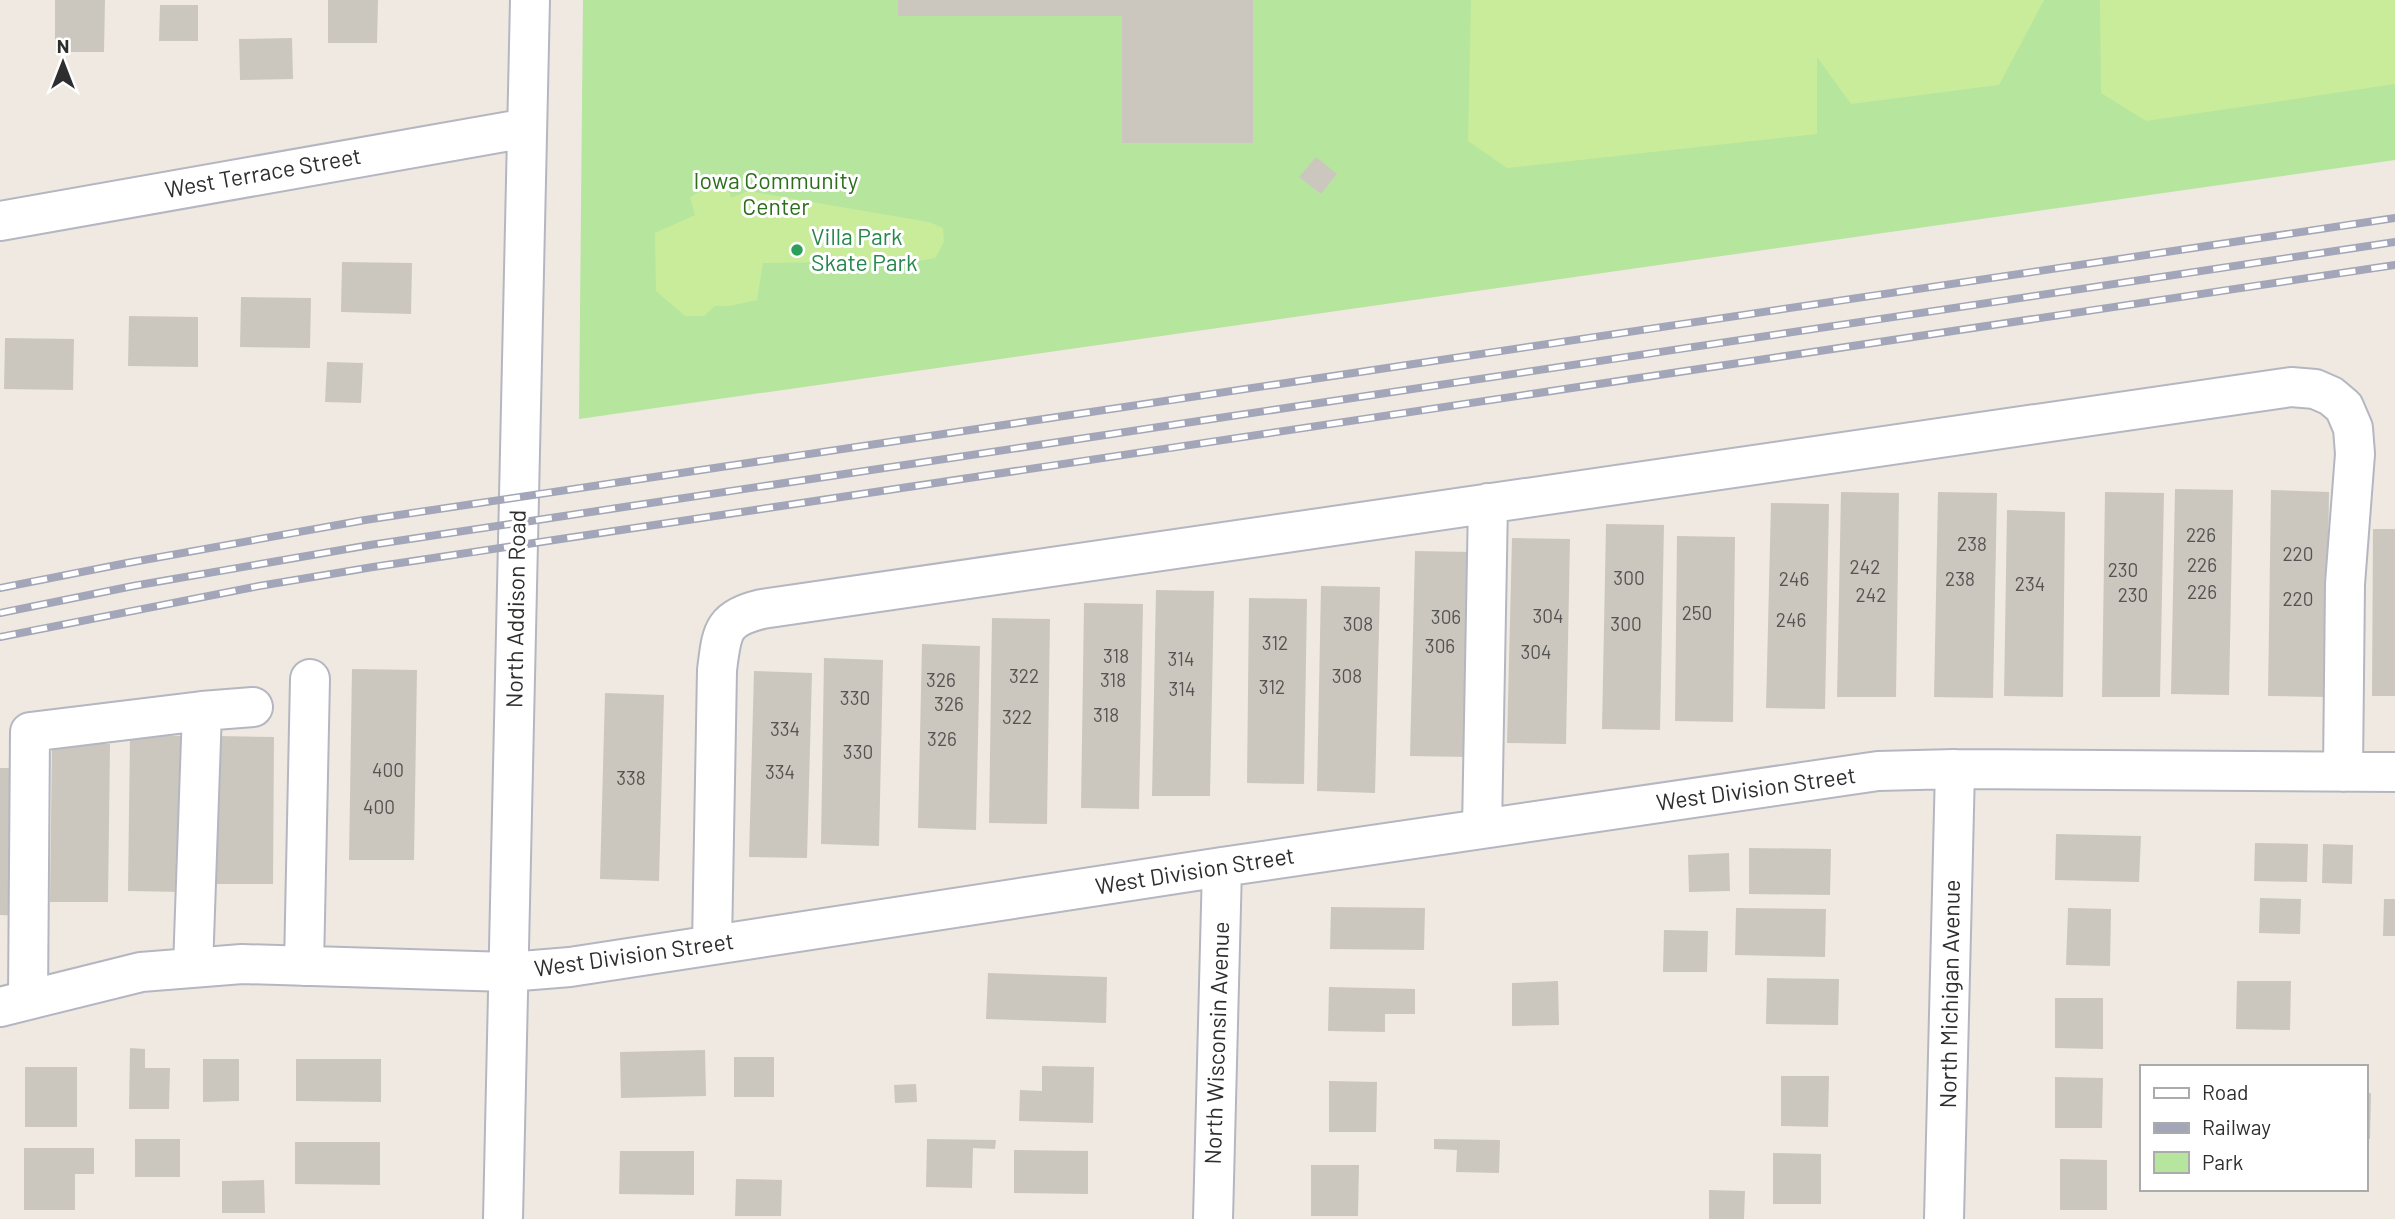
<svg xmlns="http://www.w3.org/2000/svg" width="2395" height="1219" viewBox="0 0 2395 1219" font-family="Barlow,sans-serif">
<rect width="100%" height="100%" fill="#efe9e1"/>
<path fill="#b6e59e" d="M583,0h1812v160l-1816,259z"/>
<path fill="#c9ec9a" d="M1471,0h573l-45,85 -148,19 -34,-47v77l-310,34 -39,-27z
M2100,0h295v84l-249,37 -45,-28z
M724,179l7,19 17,-7 181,31 14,6 1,14 -9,16 -17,3 -155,2 -6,37 -27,6h-15l-11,10h-19l-29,-25 -1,-58 40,-18 -5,-18z"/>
<path fill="#cbc7bf" d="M55,0h50l-1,52h-49z
M328,0h50l-1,43h-49z
M898,0h355v143h-131v-127h-224z
M160,5h38v36h-39z
M292,38l1,41 -53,1 -1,-41z
M1316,157l21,17 -16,20 -22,-17z
M342,262l70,1 -1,51 -70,-2z
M241,297l70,1 -1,50 -70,-1z
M129,316l69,1v50l-70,-1z
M5,338l69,1 -1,51 -69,-1z
M327,362l36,1 -2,40 -36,-1z
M2175,489l58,1 -4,205 -58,-1z
M2271,490l58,2 -3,205 -58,-1z
M1841,492l58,1 -3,204h-59z
M1938,492l59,1 -4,205 -59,-1z
M2105,492l59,1 -4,204h-58z
M1771,503l58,1 -4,205 -59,-1z
M2007,510l58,2 -2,185 -59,-1z
M1606,524l58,1 -4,205 -58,-1z
M2373,529h22v167h-23z
M1677,536l58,1 -2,185 -58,-1z
M1512,538l58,1 -4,205 -59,-1z
M1415,551l58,1 -4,205 -59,-1z
M1321,586l59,1 -5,206 -58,-2z
M1156,590l58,1 -4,205h-58z
M1249,598l58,1 -3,185 -57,-1z
M1084,603l59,1 -4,205 -58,-1z
M992,618l58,1 -3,205 -58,-1z
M922,644l58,2 -4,184 -58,-2z
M824,658l59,2 -4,186 -58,-2z
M352,669l65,1 -3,190h-65z
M754,671l58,2 -5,185 -58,-1z
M605,693l59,2 -5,186 -59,-2z
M130,735l58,1 -3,156 -57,-1z
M217,736l57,1 -1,147h-58z
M52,743l58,1 -2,158h-58z
M0,768h23l-2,148 -21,-1z
M2056,834l85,2 -2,46 -84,-2z
M2255,843l53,1 -1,38 -53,-1z
M2323,844l30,1 -1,39 -30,-1z
M1749,848l82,1 -1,46 -81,-1z
M1729,853l1,38 -41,1 -1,-37z
M2260,898l41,1 -1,35 -41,-1z
M2384,899h11v37h-12z
M1331,907l94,1 -1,42 -94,-1z
M1736,908l90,1 -1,48 -90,-2z
M2068,908l43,1 -1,57 -44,-1z
M1664,930l44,1 -1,41h-44z
M988,973l119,4 -1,46 -120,-4z
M1767,978l72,1 -1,46 -72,-1z
M1558,981l1,44 -47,1v-43z
M2237,981h54l-1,49 -54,-1z
M1329,987l86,2v25h-30v18l-57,-1z
M2055,998h48v51l-48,-1z
M130,1048l15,1v19h25l-1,41h-40z
M705,1050l1,46 -85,2 -1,-46z
M734,1057h40v40h-40z
M203,1059h36v42l-36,1z
M296,1059h85v43l-85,-1z
M1042,1066l52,1 -1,56 -74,-2 1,-31 22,1z
M25,1067h52v60h-52z
M1781,1076h48l-1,51 -47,-1z
M2055,1077l48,1 -1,50h-47z
M1329,1081l48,1 -1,50h-47z
M916,1084l1,18 -22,1 -1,-18z
M2365,1093h6l-1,46 -5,-1z
M135,1139h45v38h-45z
M927,1139l69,1 -1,9 -22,-1 -1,40 -46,-1z
M1434,1139l66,1 -1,33 -43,-1 1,-22 -23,-1z
M295,1142h85v43l-85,-1z
M24,1148h70v26h-19v36h-51z
M1014,1150l74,1v43l-74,-1z
M620,1151h74v44l-75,-1z
M1773,1153l48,1v50h-48z
M2060,1159l47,1v50h-47z
M1311,1165h48l-1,51h-47z
M736,1179l46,1 -1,36h-46z
M264,1180l1,33h-43v-32z
M1709,1190l36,1 -1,28h-35z"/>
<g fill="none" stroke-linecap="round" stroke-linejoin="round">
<g stroke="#b4b7c1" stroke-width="42">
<path id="minor" d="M0,221l527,-93
M1482,829l6,-326
M712,945l5,-275c5,-38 4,-51 45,-61l1529,-222 24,2 16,7 13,11 9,21 2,26 -10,130 -2,188
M304,966l6,-287
M193,968l9,-257 51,-4
M28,1000l2,-268 172,-21
M0,1007l141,-35 101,-8 266,8 62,-5 652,-100 656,-96 77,-2 440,3
M503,1219l27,-1219
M1213,1219l9,-352
M1944,1219l11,-450"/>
</g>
<use href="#minor" stroke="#fff" stroke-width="38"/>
<g stroke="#a3a6b8" stroke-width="8">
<path id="rail" d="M0,588l127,-25 238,-43 2030,-302
M0,613l133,-27 237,-41 2025,-303
M0,637l259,-51 114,-19 2022,-302"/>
</g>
<use href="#rail" stroke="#fff" stroke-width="5" stroke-dasharray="16" stroke-linecap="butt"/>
</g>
<circle fill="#2e9e5b" stroke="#fff" stroke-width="2.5" cx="797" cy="250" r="7"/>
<g text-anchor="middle" stroke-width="6" stroke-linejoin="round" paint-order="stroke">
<g font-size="19" fill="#555452">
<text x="2201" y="542">226</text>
<text x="1972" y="551">238</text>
<text x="2298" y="561">220</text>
<text x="2202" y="572">226</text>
<text x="1865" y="574">242</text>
<text x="2123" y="577">230</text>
<text x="1629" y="585">300</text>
<text x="1794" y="586">246</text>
<text x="1960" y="586">238</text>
<text x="2030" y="591">234</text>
<text x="2202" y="599">226</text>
<text x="1871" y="602">242</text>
<text x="2133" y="602">230</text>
<text x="2298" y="606">220</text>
<text x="1697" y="620">250</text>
<text x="1548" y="623">304</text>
<text x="1446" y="624">306</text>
<text x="1791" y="627">246</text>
<text x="1358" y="631">308</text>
<text x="1626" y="631">300</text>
<text x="1275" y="650">312</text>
<text x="1440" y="653">306</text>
<text x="1536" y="659">304</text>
<text x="1116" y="663">318</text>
<text x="1181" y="666">314</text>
<text x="1024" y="683">322</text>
<text x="1347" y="683">308</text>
<text x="941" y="687">326</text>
<text x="1113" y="687">318</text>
<text x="1272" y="694">312</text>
<text x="1182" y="696">314</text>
<text x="855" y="705">330</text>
<text x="949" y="711">326</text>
<text x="1106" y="722">318</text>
<text x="1017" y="724">322</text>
<text x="785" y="736">334</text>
<text x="942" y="746">326</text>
<text x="858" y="759">330</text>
<text x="388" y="777">400</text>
<text x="780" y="779">334</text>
<text x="631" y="785">338</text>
<text x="379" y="814">400</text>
</g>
<g font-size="23" fill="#2e2e2e" stroke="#fff">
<text transform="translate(263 173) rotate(-10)" y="8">West Terrace Street</text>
<text transform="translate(516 609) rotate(-89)" y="8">North Addison Road</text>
<text transform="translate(1756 789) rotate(-8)" y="8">West Division Street</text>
<text transform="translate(1195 871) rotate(-9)" y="8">West Division Street</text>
<text transform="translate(634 955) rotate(-8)" y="8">West Division Street</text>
<text transform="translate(1950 994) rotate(-89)" y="8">North Michigan Avenue</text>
<text transform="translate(1217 1043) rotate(-88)" y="8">North Wisconsin Avenue</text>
</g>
<g font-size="23" fill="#2c6e1b" stroke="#fff">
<text x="776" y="189">Iowa Community<tspan x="776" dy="26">Center</tspan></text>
</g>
<g font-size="23" fill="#27864d" stroke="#fff" text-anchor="start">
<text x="811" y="245">Villa Park<tspan x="811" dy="26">Skate Park</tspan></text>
</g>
</g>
<rect x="2140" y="1065" width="228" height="126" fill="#ffffff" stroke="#ababab" stroke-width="2"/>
<rect x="2154" y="1088" width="35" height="10" fill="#ffffff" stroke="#ababab" stroke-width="2"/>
<text x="2202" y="1100" font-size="21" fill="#2e2e2e">Road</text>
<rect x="2154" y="1123" width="35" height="10" fill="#a3a6b8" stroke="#ababab" stroke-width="2"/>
<text x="2202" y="1135" font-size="21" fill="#2e2e2e">Railway</text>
<rect x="2154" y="1152" width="35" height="21" fill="#b6e59e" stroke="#ababab" stroke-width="2"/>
<text x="2202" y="1170" font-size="21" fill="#2e2e2e">Park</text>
<g transform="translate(63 63)" stroke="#ffffff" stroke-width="5" paint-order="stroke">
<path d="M0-5L12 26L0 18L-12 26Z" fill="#2e2e2e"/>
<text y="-10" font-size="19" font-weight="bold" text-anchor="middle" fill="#2e2e2e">N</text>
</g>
</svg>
